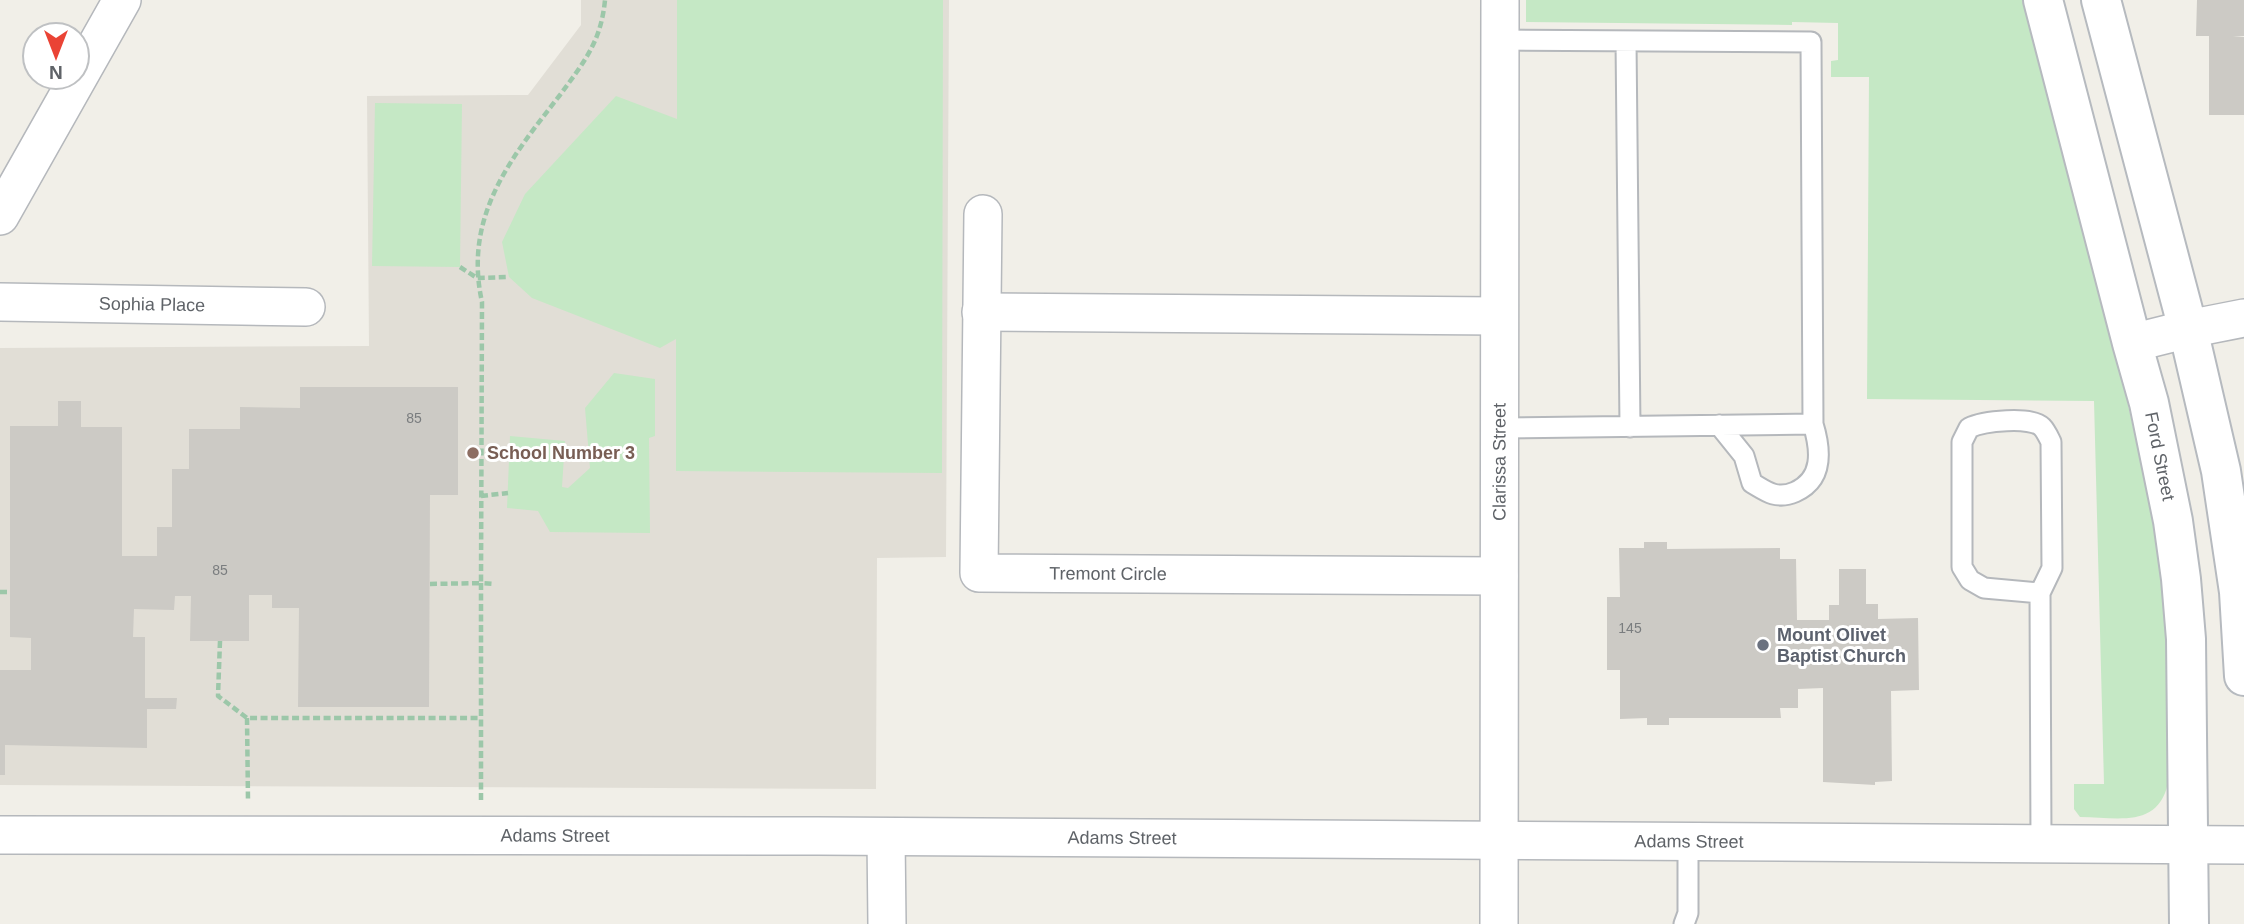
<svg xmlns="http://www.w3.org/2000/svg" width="2244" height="924" viewBox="0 0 2244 924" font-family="Helvetica,sans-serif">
<rect width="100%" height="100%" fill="#f1efe8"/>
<path fill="#e1ded6" d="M581,0h368l-3,557 -69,1 -1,231 -876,-4v-437l369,-2 -2,-250 161,-1 53,-70z"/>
<path fill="#c5e8c5" d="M677,0h266l-1,473 -266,-2v-132l-16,9 -128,-50 -23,-21 -7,-35 23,-48 91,-98 61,23z
M1526,0h496l105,400 26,119 12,81 2,39 1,144c-10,46 -51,34 -88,34l-6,-8v-25h30l-10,-383 -227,-2 2,-322h-38v-16l7,-1v-37l-46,-1v3l-266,-3z
M375,103l87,1 -2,163 -88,-1z
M614,373l41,6v57l-6,2 1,95 -100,-1 -12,-21 -31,-3 3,-72 55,5 -3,46 6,1 22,-20 -5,-60z"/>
<path fill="#cccac5" d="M2197,0h47v36l-11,1h11v78h-35v-79h-13z
M300,387h158v108h-28l-1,212h-131l1,-99h-27v-13h-23v46h-59l1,-45h-16l-1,14 -40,-1 -1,28h12v61h32l-1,11h-29v39l-142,-3v30h-5v-105h31v-32l-21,-1v-211h48v-25h23v26h41v129h35v-29h15v-58h17v-40h51v-22l60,1z
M1644,542h23v7l113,-1v11h16l1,61h32v-15h10v-36h27v35h12v15l40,-1 1,72 -28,1 1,90 -17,1v3l-52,-3v-94l-25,1v19h-18l1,10h-112v7h-22v-7l-27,1v-49h-13v-73h13l-1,-49h25z"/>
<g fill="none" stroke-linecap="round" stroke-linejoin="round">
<g stroke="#b5b8bc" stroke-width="23">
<path id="lane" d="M1626,41l4,386
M1719,425l25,31 8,27c7,4 14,9 21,11 7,2 15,1 22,-2 29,-13 26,-42 18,-68
M1499,428l314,-4 -2,-382 -311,-2
M2040,593l-56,-5 -14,-8 -8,-13v-125l7,-14c14,-7 62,-12 73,-1 4,4 7,11 9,15l1,126 -12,25 1,251
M1684,924l4,-11v-71"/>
</g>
<g stroke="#b5b8bc" stroke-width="40">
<g id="street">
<path id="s1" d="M983,214l-4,359 520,3"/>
<path d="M0,216l122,-216"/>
<path id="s2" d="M0,302l306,5"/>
<path d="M981,312l518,4"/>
<path d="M2132,343l56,-14 56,-11"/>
<path id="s3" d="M0,835l818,1 1426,9"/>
<path d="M886,837l1,87"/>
<path id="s4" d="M1499,924l1,-924"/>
</g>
</g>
<g stroke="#b6babf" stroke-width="42">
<g id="secondary">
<path id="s5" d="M2043,0l89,343 17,60 24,118 8,58 5,60 3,285"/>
<path d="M2101,0l87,329 33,142 18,121 5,84"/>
</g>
</g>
<path stroke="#9cc7a9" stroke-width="4.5" stroke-dasharray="7 3.5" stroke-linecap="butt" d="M460,267l17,11 32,-1
M481,496l27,-3
M430,584l51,-1 1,-281c-19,-86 29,-144 78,-207 24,-33 41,-53 45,-95
M0,592h10
M220,641l-2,55 29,22h234
M247,718l1,83
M481,800v-217l13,1"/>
<use href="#lane" stroke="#fff" stroke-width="19"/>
<use href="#street" stroke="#fff" stroke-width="37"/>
<use href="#secondary" stroke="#fff" stroke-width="38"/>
</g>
<circle fill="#8d6e63" stroke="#fff" stroke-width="2.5" cx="473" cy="453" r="7"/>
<circle fill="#6b7280" stroke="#fff" stroke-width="2.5" cx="1763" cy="645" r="7"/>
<g text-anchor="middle" stroke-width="6" stroke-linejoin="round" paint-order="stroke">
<g font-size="14" fill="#7a7d7f">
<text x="414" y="423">85</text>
<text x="220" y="575">85</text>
<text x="1630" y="633">145</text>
</g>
<g font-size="18" fill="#5f6368" stroke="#fff">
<text dy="6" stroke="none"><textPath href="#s2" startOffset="152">Sophia Place</textPath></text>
<text dy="6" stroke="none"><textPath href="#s5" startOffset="471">Ford Street</textPath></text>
<text dy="6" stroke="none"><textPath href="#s4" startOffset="462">Clarissa Street</textPath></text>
<text dy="6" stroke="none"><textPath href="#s1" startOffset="488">Tremont Circle</textPath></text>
<text dy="6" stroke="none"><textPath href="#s3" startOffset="555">Adams Street</textPath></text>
<text dy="6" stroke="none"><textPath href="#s3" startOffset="1122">Adams Street</textPath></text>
<text dy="6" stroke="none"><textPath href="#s3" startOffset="1689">Adams Street</textPath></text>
</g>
<g font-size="18" font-weight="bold" fill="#785e54" stroke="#fff" text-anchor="start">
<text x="487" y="459">School Number 3</text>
</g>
<g font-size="18" font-weight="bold" fill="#5b616d" stroke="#fff" text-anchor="start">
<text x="1777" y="641">Mount Olivet<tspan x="1777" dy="21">Baptist Church</tspan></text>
</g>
</g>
<g transform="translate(56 56) rotate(180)"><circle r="33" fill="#ffffff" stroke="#bfc1c3" stroke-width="2"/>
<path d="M0-5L12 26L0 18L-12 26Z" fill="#ea4335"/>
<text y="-10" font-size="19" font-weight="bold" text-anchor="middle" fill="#5f6368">N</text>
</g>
</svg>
